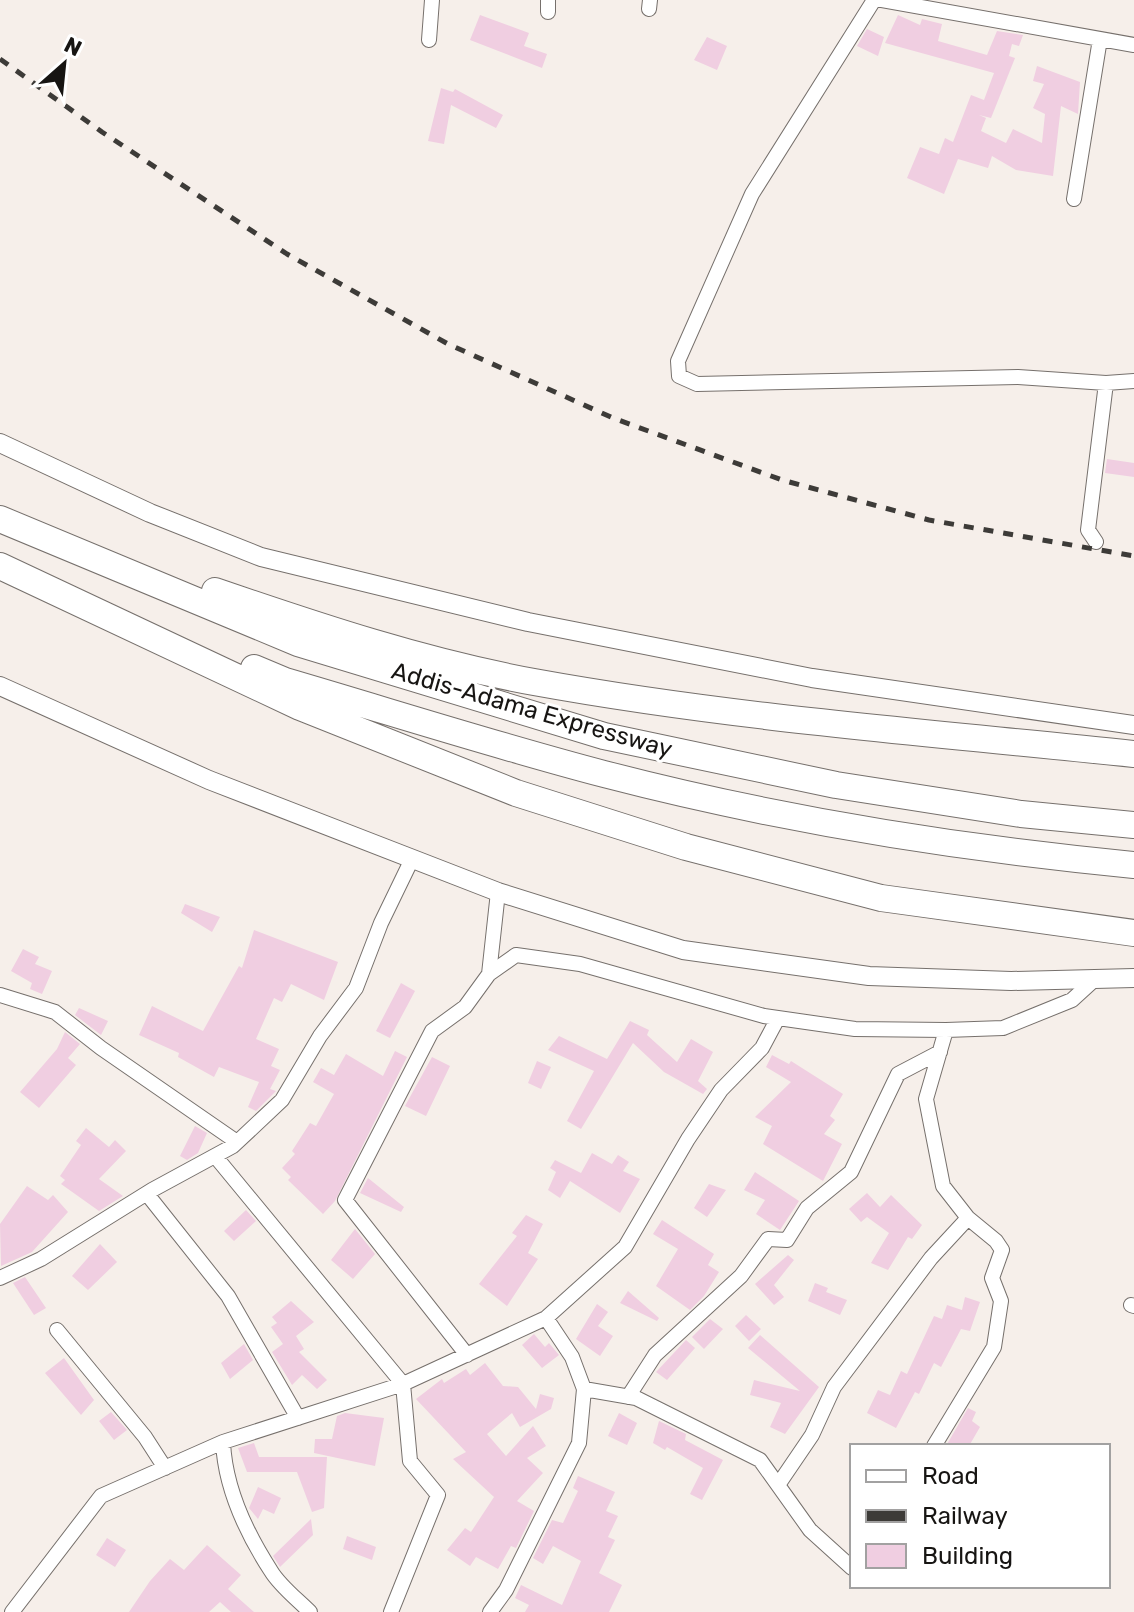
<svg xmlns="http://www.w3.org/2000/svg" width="1134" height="1612" viewBox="0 0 1134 1612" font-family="Rubik,sans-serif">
<rect width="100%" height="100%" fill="#f6efea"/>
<path fill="#f0cee1" d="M480,15l49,18 -5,13 23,8 -5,14 -72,-28z
M898,15l22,10 2,-6 20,5 -4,17 49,14 10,-24 26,4 -4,11 -7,-2 -3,12 6,2 -24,60 -12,-3 7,3 -5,13 25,12 7,-14 29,14 3,-29 -12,-6 11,-24 -11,-3 4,-15 43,16 -2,32 -17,-8 -8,70 -37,-6 -24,-14 -4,12 -30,-9 -14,35 -37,-16 13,-31 19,7 6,-16 8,4 18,-47 13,5 10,-27 -109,-30z
M867,29l17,8 -6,19 -21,-10z
M707,37l20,9 -10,24 -23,-10z
M441,88l12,4 2,-3 48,26 -7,13 -45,-23 -7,39 -16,-3z
M1107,459l27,4v14l-29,-4z
M185,904l35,13 -8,15 -31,-19z
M254,930l84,32 -14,38 -33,-16 -9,18 -8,-4 -18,41 23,10 -8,17 9,4 -10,19 6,2 -20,20 -8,-4 11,-25 -40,-15 -5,10 -36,-20 1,-4 -40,-18 13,-29 51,25 36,-65 3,2z
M23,949l16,8 -4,7 17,7 -10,23 -12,-5 2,-6 -21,-12z
M401,983l14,8 -25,47 -14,-7z
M79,1008l29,13 -7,14 -26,-20z
M630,1021l19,9 -2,5 30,27 14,-23 22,13 -15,29 9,8 -4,5 -39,-22 -31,-29 -52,86 -14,-8 27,-50 -46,-21 11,-14 48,23z
M65,1032l15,12 -12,14 8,7 -37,43 -19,-16 37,-43z
M395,1051l12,6 -72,144 -12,13 -35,-34 3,-3 -9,-9 13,-14 -3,-3 18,-28 6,3 18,-32 -21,-12 8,-14 13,7 12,-21 37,22z
M772,1055l17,9 2,-3 52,33 -13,22 5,4 -11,14 18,10 -19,37 -60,-37 9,-18 -17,-9 36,-35 -25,-15z
M432,1057l18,9 -24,50 -21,-10z
M537,1061l14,6 -10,22 -13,-6z
M195,1126l12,7 -9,20 -11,7 -7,-4z
M86,1128l23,19 6,-7 11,11 -27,28 24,17 -24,15 -38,-27 4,-4 -5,-4 21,-31 -5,-4z
M592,1153l20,11 6,-9 11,7 -6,9 17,8 -20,34 -50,-32 -10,17 -12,-8 8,-18 -6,-4 5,-8 26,13z
M755,1172l44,29 -19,29 -24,-16 9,-14 -21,-10z
M368,1178l36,29 -3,5 -41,-19z
M709,1184l17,6 -19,27 -13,-9z
M27,1186l21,14 5,-5 15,17 -36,40 -31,14 -1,-42z
M867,1193l13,14 11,-12 31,30 -10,14 -4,-2 -20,33 -17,-7 18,-30 -22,-16 -6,5 -12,-13z
M246,1210l10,11 -22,20 -10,-10z
M526,1215l17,9 -15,29 10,6 -31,47 -28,-22 38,-48 -5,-3z
M662,1220l52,34 -6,11 11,7 -15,24 -14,14 -34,-24 22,-37 -25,-15z
M355,1229l20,25 -22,25 -22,-19z
M100,1244l17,18 -29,28 -16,-14z
M788,1255l6,5 -20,25 10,12 -10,8 -19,-21z
M25,1277l21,31 -12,7 -21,-32z
M815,1283l13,5 -2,4 21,8 -7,15 -32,-14z
M628,1291l31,27 -2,3 -37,-18z
M965,1297l15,5 -10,29 -9,-2 -20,38 -7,-4 -15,31 -4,-2 -19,36 -29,-15 11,-23 12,5 11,-24 6,3 27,-58 8,3 5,-14 15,5z
M291,1301l23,21 -18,14 8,13 -5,3 28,28 -10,9 -15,-14 -10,10 -20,-33 11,-8 -12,-17 6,-4 -5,-6z
M597,1304l11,8 -10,14 15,10 -13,20 -24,-17z
M746,1315l15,14 -12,12 -14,-15z
M710,1319l13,10 -19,20 -12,-12z
M534,1334l11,13 4,-4 10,12 -17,13 -20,-23z
M760,1335l59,52 -34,47 -15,-7 11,-24 -31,-8 4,-15 46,11 -52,-43z
M686,1340l9,8 -28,32 -11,-8z
M244,1344l9,16 -23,19 -9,-16z
M64,1358l30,42 -13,15 -36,-42z
M485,1363l18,23 15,1 18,22 4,-15 14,4 -3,11 -31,18 -8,-14 -25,21 19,22 27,-30 13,20 -19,12 16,15 -26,28 17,10 -18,37 -5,-2 -13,23 -22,-12 -6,9 -23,-16 18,-22 6,4 23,-35 -41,-38 13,-7 -50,-53 26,-20 2,4 22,-14 4,6z
M968,1408l8,4 -4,9 8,6 -11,19h-23z
M111,1412l16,18 -13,10 -15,-19z
M345,1413l39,5 -9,48 -61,-13 1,-14h17l5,-23z
M619,1413l18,10 -10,22 -19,-9z
M659,1421l27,13 -1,6 38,20 -21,40 -12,-6 13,-26 -36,-21 -2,3 -12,-7z
M254,1443l5,14h68l-3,51 -12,4 -15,-40h-50l-9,-24z
M578,1476l37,16 -9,19 12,5 -10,21 7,3 -16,33 23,12 -13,27h-84l4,-7 -14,-7 6,-13 41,20 19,-44 -28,-15 -10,18 -10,-6 19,-38 11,3 15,-32 -5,-3z
M258,1487l23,11 -7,16 -11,-5 -5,10 -9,-11z
M311,1519l2,16 -33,32 -7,-11z
M347,1536l29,11 -4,13 -29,-11z
M107,1538l19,12 -11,17 -19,-12z
M207,1545l34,30 -13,14 26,23h-23l-11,-10 -11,10h-80l21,-31 20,-22 14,11z"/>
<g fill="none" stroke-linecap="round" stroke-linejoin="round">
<g stroke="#76706c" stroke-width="16">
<path id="minor" d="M874,0l-122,194 -74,167 1,15 18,8 321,-7 88,6 28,-2
M882,0l252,45
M649,9l1,-9
M548,12v-12
M429,40l3,-40
M1074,199l26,-160
M1096,542l-8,-12 18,-147
M489,974l27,-19 64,9 184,52 91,13 91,1
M0,995l55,17 46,36 136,94
M215,1156l188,228 7,77 28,34 -47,117
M147,1194l81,102 70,122
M0,1278l41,-19 111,-69 81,-44 49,-46 38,-64 36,-48 25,-65 31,-64
M1131,1305l3,1
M57,1330l88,107 20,31
M467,1355l-122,-155 87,-169 33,-24 24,-33 9,-82
M584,1389l52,9 124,62 50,70 42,38
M628,1397l27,-42 86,-79 27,-37 19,1 20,-32 44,-36 47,-98 42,-22
M223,1442c2,45 24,92 48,129 9,15 26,28 39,41
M934,1446l60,-99 7,-46 -9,-23 10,-28 -6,-9 -28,-23 -25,-32 -17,-87 20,-69 57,-2 69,-28 23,-21
M778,1485l34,-50 22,-48 97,-129 37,-40
M12,1612l89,-116 122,-54 180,-58 143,-66 79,-71 63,-108 33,-49 41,-42 16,-30
M490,1612l16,-22 73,-147 5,-54 -12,-32 -26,-39"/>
</g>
<g stroke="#76706c" stroke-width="20">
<path id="tertiary" d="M0,443l150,70 111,44 267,65 284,56 322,47
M0,686l209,94 289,112 185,58 186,26 142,5 123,-3"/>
</g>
<g stroke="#76706c" stroke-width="28">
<path id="motorway" d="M0,519l298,124 306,93 232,49 185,29 113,11
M0,566l300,141 216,86 170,54 195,51 253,35
M215,591c105,36 210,71 319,91 198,36 400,51 600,72
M254,668l31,13c106,31 212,65 319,93 173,45 352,74 530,91"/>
</g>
<use href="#minor" stroke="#fff" stroke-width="14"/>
<use href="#tertiary" stroke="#fff" stroke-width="18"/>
<use href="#motorway" stroke="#fff" stroke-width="26"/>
<path stroke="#3d3b38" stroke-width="5" stroke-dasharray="10 10" stroke-linecap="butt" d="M0,59l102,73 185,122 161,90 165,74 169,62 147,40 205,36"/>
</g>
<g text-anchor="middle" stroke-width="6" stroke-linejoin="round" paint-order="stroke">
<g font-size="24" fill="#171513" stroke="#fff">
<text transform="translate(532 710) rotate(16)" y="8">Addis-Adama Expressway</text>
</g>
</g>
<rect x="850" y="1444" width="260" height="144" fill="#ffffff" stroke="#a2a1a1" stroke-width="2"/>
<rect x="866" y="1470" width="40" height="12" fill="#ffffff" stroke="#a2a1a1" stroke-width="2"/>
<text x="922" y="1484" font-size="24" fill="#171513">Road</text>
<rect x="866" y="1510" width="40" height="12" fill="#3d3b38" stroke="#a2a1a1" stroke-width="2"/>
<text x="922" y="1524" font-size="24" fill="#171513">Railway</text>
<rect x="866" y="1544" width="40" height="24" fill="#f0cee1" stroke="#a2a1a1" stroke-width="2"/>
<text x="922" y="1564" font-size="24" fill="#171513">Building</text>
<g transform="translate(64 64) rotate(27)" stroke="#ffffff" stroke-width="6" paint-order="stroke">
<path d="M0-6L14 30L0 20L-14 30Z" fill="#171513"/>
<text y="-12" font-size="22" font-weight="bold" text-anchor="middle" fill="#171513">N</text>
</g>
</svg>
